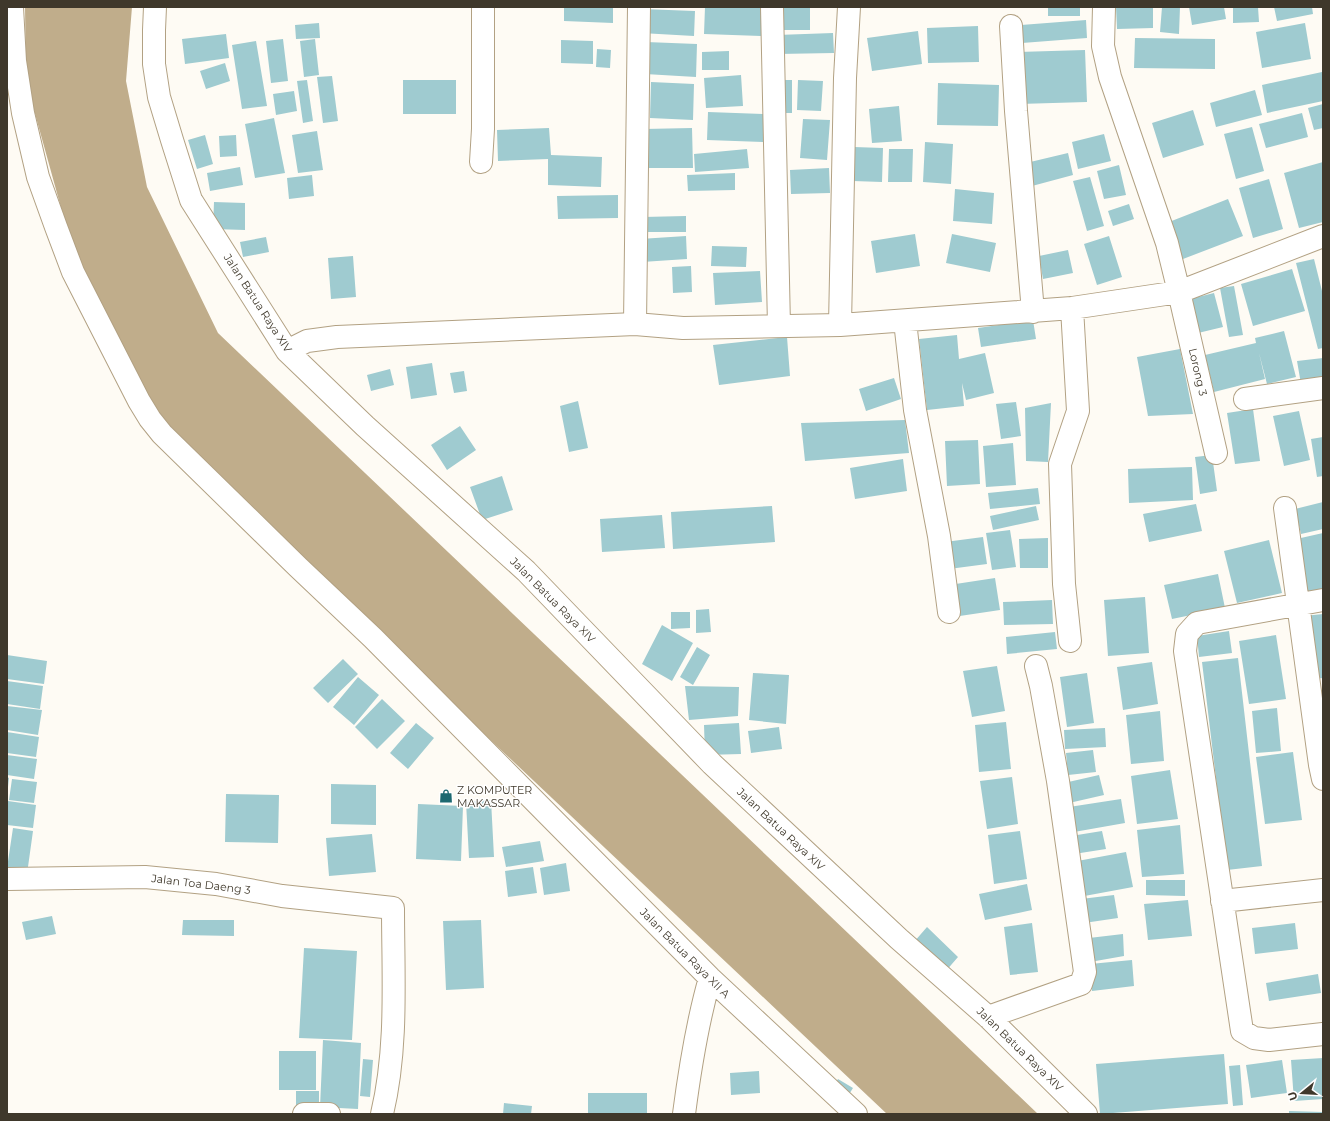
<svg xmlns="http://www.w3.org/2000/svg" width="1330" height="1121" viewBox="0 0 1330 1121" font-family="Montserrat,sans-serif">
<rect width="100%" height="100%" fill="#fefbf4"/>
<path fill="#c0ad8b" d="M25,7h107l-6,74 21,106 71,146 820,781h-151l-722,-681 -92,-182 -47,-170z"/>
<path fill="#9fcbd0" d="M564,7h49v16l-49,-2z
M705,7h56v29l-57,-2z
M776,7h34v23h-34z
M1048,7h32v9h-32z
M1116,7h37v21l-36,1z
M1162,7h18l-1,27 -19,-2z
M1189,7h35l2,12 -34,6z
M1233,7h25l1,15 -26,1z
M1274,7h38l1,7 -36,7z
M642,9l53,2 -1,25 -53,-3z
M1086,20l1,18 -65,5 -1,-18z
M319,23l1,15 -24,1 -1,-14z
M1305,23l6,36 -49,9 -6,-36z
M978,26l1,36 -51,1 -1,-35z
M918,31l4,33 -50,7 -5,-33z
M833,33l1,20 -56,1 -1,-19z
M226,34l3,24 -44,6 -3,-25z
M1135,38l80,1v30l-81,-1z
M283,39l5,42 -17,2 -5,-42z
M315,39l4,36 -15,2 -4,-36z
M561,40l32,1v23l-32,-1z
M256,41l11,65 -25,3 -10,-64z
M646,42l51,2 -1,33 -51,-3z
M597,49l14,1 -1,18 -14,-1z
M1085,50l2,52 -68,2 -1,-52z
M729,51v19h-27v-18z
M225,63l5,18 -24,8 -6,-18z
M1322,72l1,29 -56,12 -5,-28z
M741,75l2,31 -37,2 -2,-30z
M332,76l6,45 -15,2 -6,-46z
M307,80l6,41 -10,2 -6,-42z
M403,80h53v34h-53z
M777,80h15v33h-15z
M798,80l25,1 -2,30 -24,-1z
M651,82l43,2 -1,36 -43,-2z
M938,83l61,2 -1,41 -61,-1z
M1255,90l7,25 -46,12 -6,-24z
M294,91l3,20 -21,4 -3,-21z
M1323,104v24l-9,2 -6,-22z
M899,106l3,35 -30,2 -3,-34z
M1193,110l11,35 -41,13 -11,-35z
M708,112l55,2v28l-56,-2z
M1302,113l6,24 -42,11 -7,-24z
M274,118l11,55 -30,5 -10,-54z
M803,119l27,1 -3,40 -27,-2z
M1252,127l12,44 -28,8 -12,-45z
M549,128l2,27 51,2 -1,30 -53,-2v-26l-50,2 -1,-31z
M692,128l1,40h-48l-1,-39z
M317,131l6,39 -25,3 -6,-38z
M1104,134l7,27 -33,8 -6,-27z
M205,135l8,29 -16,5 -9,-29z
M236,135l1,21 -17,1 -1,-21z
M925,142l28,2 -2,40 -28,-2z
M854,147l29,1 -1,34 -29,-1z
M747,149l2,19 -54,4 -1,-18z
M889,149h24l-1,33h-24z
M1068,153l5,22 -41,11 -6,-23z
M1323,162v60l-24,6 -15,-55z
M1119,165l7,30 -22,4 -7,-28z
M240,167l3,18 -33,6 -3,-18z
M829,168l1,25 -39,1 -1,-24z
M735,173v17l-47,1 -1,-16z
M312,175l2,21 -25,3 -2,-21z
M1090,177l14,49 -17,5 -14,-50z
M1269,179l14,50 -30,9 -14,-50z
M955,189l39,4 -2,31 -39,-3z
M618,195v23l-60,1 -1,-23z
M1228,199l15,37 -60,23 -14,-37z
M214,202l31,1v27l-32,-1z
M1129,204l5,15 -21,7 -5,-15z
M686,216v16h-42l-1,-15z
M915,234l5,32 -44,7 -5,-32z
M952,234l44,9 -6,29 -44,-9z
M686,236l1,23 -45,3 -2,-23z
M1109,236l13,41 -25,8 -13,-41z
M266,237l3,15 -26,5 -3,-15z
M712,246l35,1 -1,20 -35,-1z
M1068,250l5,23 -30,6 -4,-23z
M353,256l3,41 -25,2 -3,-41z
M1314,259l9,36v53l-5,1 -22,-86z
M691,266l1,26 -19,1 -1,-26z
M1292,269l13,42 -52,15 -12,-42z
M760,271l2,31 -47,3 -2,-32z
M1234,286l9,49 -14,2 -9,-49z
M1214,293l9,34 -25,6 -8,-34z
M1033,320l3,19 -55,8 -3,-19z
M1284,331l12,46 -29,7 -8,-31 6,26 -51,13 -9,-37 51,-12 -1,-5z
M957,335l2,24 26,-6 9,40 -28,7 -4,-17 2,23 -37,4 -8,-71z
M787,337l3,39 -71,9 -6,-40z
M1180,349l13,65 -45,2 -11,-59z
M1323,358v23l-22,3 -4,-23z
M432,363l5,32 -26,4 -5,-32z
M390,369l4,16 -23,6 -4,-16z
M464,371l3,20 -13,2 -4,-20z
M894,378l7,21 -35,12 -7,-22z
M578,401l10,47 -19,4 -9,-46z
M1016,402l5,34 -20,3 -5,-35z
M1051,403l-3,59 -22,-1 -1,-53z
M1253,409l7,52 -25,3 -8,-51z
M1299,411l11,49 -26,6 -11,-50z
M905,420l4,33 -104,8 -4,-38z
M460,426l16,24 -29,20 -16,-25z
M1323,437v39l-6,1 -6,-38z
M978,440l2,44 -33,2 -2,-45z
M1013,443l3,42 -30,2 -3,-41z
M1212,455l5,36 -17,3 -5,-37z
M903,459l4,32 -52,8 -5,-31z
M1192,467l1,33 -64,3 -1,-34z
M502,476l11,34 -31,10 -12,-33z
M1038,488l2,16 -50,5 -2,-16z
M1323,502v27l-22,5 -6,-25z
M1196,504l6,27 -53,11 -6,-28z
M772,506l3,36 -102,7 -2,-37z
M1036,506l3,14 -46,10 -3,-14z
M662,515l3,33 -63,4 -2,-33z
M1010,530l6,37 -24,3 -6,-37z
M1323,533v60l-17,4 -14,-57z
M983,537l4,27 -38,5 -4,-27z
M1048,538v30h-28l-1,-29z
M1269,540l13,53 -45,10 -13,-52z
M1218,574l7,34 -53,11 -8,-34z
M995,578l5,32 -47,7 -4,-32z
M1145,597l4,56 -41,3 -4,-56z
M1052,600l1,24 -49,1 -1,-23z
M709,609l2,23 -15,1v-23z
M671,612h19v16l-19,1z
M1323,614v64l-10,1 -9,-63z
M662,625l31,18 -21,38 -30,-17z
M1229,631l3,22 -33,4 -2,-21z
M1055,632l2,17 -50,5 -1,-17z
M1276,635l10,64 -37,5 -10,-63z
M697,647l13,8 -17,30 -13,-8z
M7,655l40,6 -3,23 -37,-5z
M1238,658l24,208 -35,4 -25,-208z
M343,659l15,15 -30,29 -15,-15z
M1152,662l6,42 -35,6 -6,-43z
M997,666l8,45 -33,6 -9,-46z
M753,673l36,2 -3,49 -37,-4z
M1087,673l7,50 -27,4 -7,-50z
M358,677l21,18 -25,30 -21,-18z
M7,681l36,5 -3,23 -33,-5z
M685,686l54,1 -1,29 -49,4z
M382,699l23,22 -28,28 -22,-22z
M7,706l35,4 -4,25 -31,-5z
M1277,708l4,43 -25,2 -4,-42z
M1160,711l4,50 -33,3 -5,-49z
M1006,722l5,47 -32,3 -4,-47z
M416,723l18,15 -26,31 -18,-16z
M739,723l2,31 -36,1 -1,-30z
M779,727l3,22 -31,4 -3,-22z
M1105,728l1,19 -41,2 -1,-19z
M7,732l32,5 -3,20 -29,-4z
M1093,750l3,22 -28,3 -2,-22z
M1293,752l9,68 -37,4 -9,-67z
M7,755l30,4 -3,20 -27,-4z
M1170,770l8,49 -41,5 -6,-48z
M1099,775l5,20 -35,8 -5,-20z
M7,777l2,1 -1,9h-1z
M1012,777l6,47 -31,5 -7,-48z
M12,779l25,3 -3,21 -25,-3z
M331,784l45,1v40l-45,-1z
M226,794l53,1 -1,48 -53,-1z
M1121,799l4,24 -51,9 -5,-25z
M491,800l3,57 -25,1 -3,-56z
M8,801l28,4 -3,23 -26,-3z
M418,804l45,2 -2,55 -45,-2z
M1180,825l4,49 -42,3 -5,-47z
M13,828l20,3 -6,43 -20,-6z
M1020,831l7,48 -33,5 -6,-49z
M1102,831l4,18 -32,5 -3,-18z
M372,834l4,38 -47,4 -3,-38z
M540,841l4,20 -38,6 -4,-20z
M1126,852l7,35 -54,10 -7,-35z
M566,863l4,28 -26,4 -4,-27z
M533,867l4,26 -29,4 -3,-26z
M1146,880h39v16l-39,-1z
M1027,884l5,26 -47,10 -6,-26z
M1114,895l4,23 -34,5 -3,-24z
M1188,900l4,36 -44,4 -4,-36z
M52,916l4,18 -30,6 -4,-18z
M183,920h51v16l-52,-1z
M481,920l3,68 -38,2 -3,-69z
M1032,923l6,49 -28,3 -6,-48z
M1295,923l3,26 -43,5 -3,-26z
M927,927l31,30 -13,15 -31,-30z
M1123,934l1,22 -34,6 -1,-24z
M304,948l53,3 -5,89 -53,-2z
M1132,960l2,26 -42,5 -2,-27z
M1318,974l3,19 -52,8 -3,-18z
M323,1040l38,3 -3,66 -38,-2z
M279,1051h37v39h-37z
M1224,1054l4,50 -128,10 -4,-50z
M1323,1058v41l-29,2 -3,-41z
M363,1059l10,1 -3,37 -10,-1z
M1282,1060l5,33 -36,5 -5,-33z
M1240,1065l3,40 -10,1 -4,-40z
M759,1071l1,22 -29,2 -1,-22z
M838,1079l15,9 -7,11 -15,-9z
M296,1091h23v15l-23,-1z
M588,1093h59v21h-59z
M504,1103l28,3 -1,8h-28z
M1289,1111l34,1v2h-34z"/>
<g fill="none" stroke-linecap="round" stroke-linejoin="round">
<g stroke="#b2a183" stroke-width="24">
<path id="minor" d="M12,7l3,54 8,52 15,64 18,50 17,45 66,129 11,18 12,15 136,133 75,71 337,340 146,136
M155,7l-1,23v34l5,33 13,43 19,60 96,151 78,75 161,145 186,193 187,175 89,78 98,97
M772,7l7,319
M1104,7l-1,39 7,31 57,166 12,49 144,-56
M1011,26l5,85 17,201
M481,162l2,-33v-122
M905,321l10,89 24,126 10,76
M635,324l4,-317
M840,325l5,-247 4,-71
M287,351l20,-10 30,-4 298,-13 48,4 157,-3 232,-17 107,-16 37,161
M1245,399l78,-11
M1285,508l35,257 3,14
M1323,600l-126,23 -10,11 -2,17 57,380 12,7 15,2 54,-6
M1070,641l-6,-57 -4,-120 18,-53 -6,-103
M7,879l138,-2 71,7 66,12 111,12c0,68 5,139 -11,206
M1222,901l101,-11
M988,1017l93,-33 4,-12 -27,-191 -17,-95 -5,-20
M304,1114h25
M684,1114c6,-46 13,-91 26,-136"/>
</g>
<use href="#minor" stroke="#fff" stroke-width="22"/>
</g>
<defs>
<g id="shop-bare" transform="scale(1.08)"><path d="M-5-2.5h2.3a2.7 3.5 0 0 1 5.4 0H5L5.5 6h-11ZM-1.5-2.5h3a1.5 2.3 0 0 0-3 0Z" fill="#1d6970" stroke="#fff" stroke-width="2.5" paint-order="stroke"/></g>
</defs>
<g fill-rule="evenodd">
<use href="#shop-bare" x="446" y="796"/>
</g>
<g text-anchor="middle" stroke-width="3" stroke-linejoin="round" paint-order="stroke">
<g font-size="11" fill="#3f382b" stroke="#fff">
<text transform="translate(258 303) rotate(57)" y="4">Jalan Batua Raya XIV</text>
<text transform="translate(1198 372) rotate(77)" y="4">Lorong 3</text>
<text transform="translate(553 600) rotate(45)" y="4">Jalan Batua Raya XIV</text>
<text transform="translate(781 829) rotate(43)" y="4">Jalan Batua Raya XIV</text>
<text transform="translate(201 884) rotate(7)" y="4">Jalan Toa Daeng 3</text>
<text transform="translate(685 953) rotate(45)" y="4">Jalan Batua Raya XII A</text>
<text transform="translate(1020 1049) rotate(44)" y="4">Jalan Batua Raya XIV</text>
</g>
<g font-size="11" fill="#3f382b" stroke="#fff" text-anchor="start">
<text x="457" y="794">Z KOMPUTER<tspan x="457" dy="13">MAKASSAR</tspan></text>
</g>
</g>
<rect width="1330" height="1121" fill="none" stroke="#3f382b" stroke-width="16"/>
<g transform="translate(1302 1093) rotate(252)" stroke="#ffffff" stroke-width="3" paint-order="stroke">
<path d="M0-3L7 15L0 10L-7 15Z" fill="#3f382b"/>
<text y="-6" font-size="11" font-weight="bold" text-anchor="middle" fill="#3f382b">U</text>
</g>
</svg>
